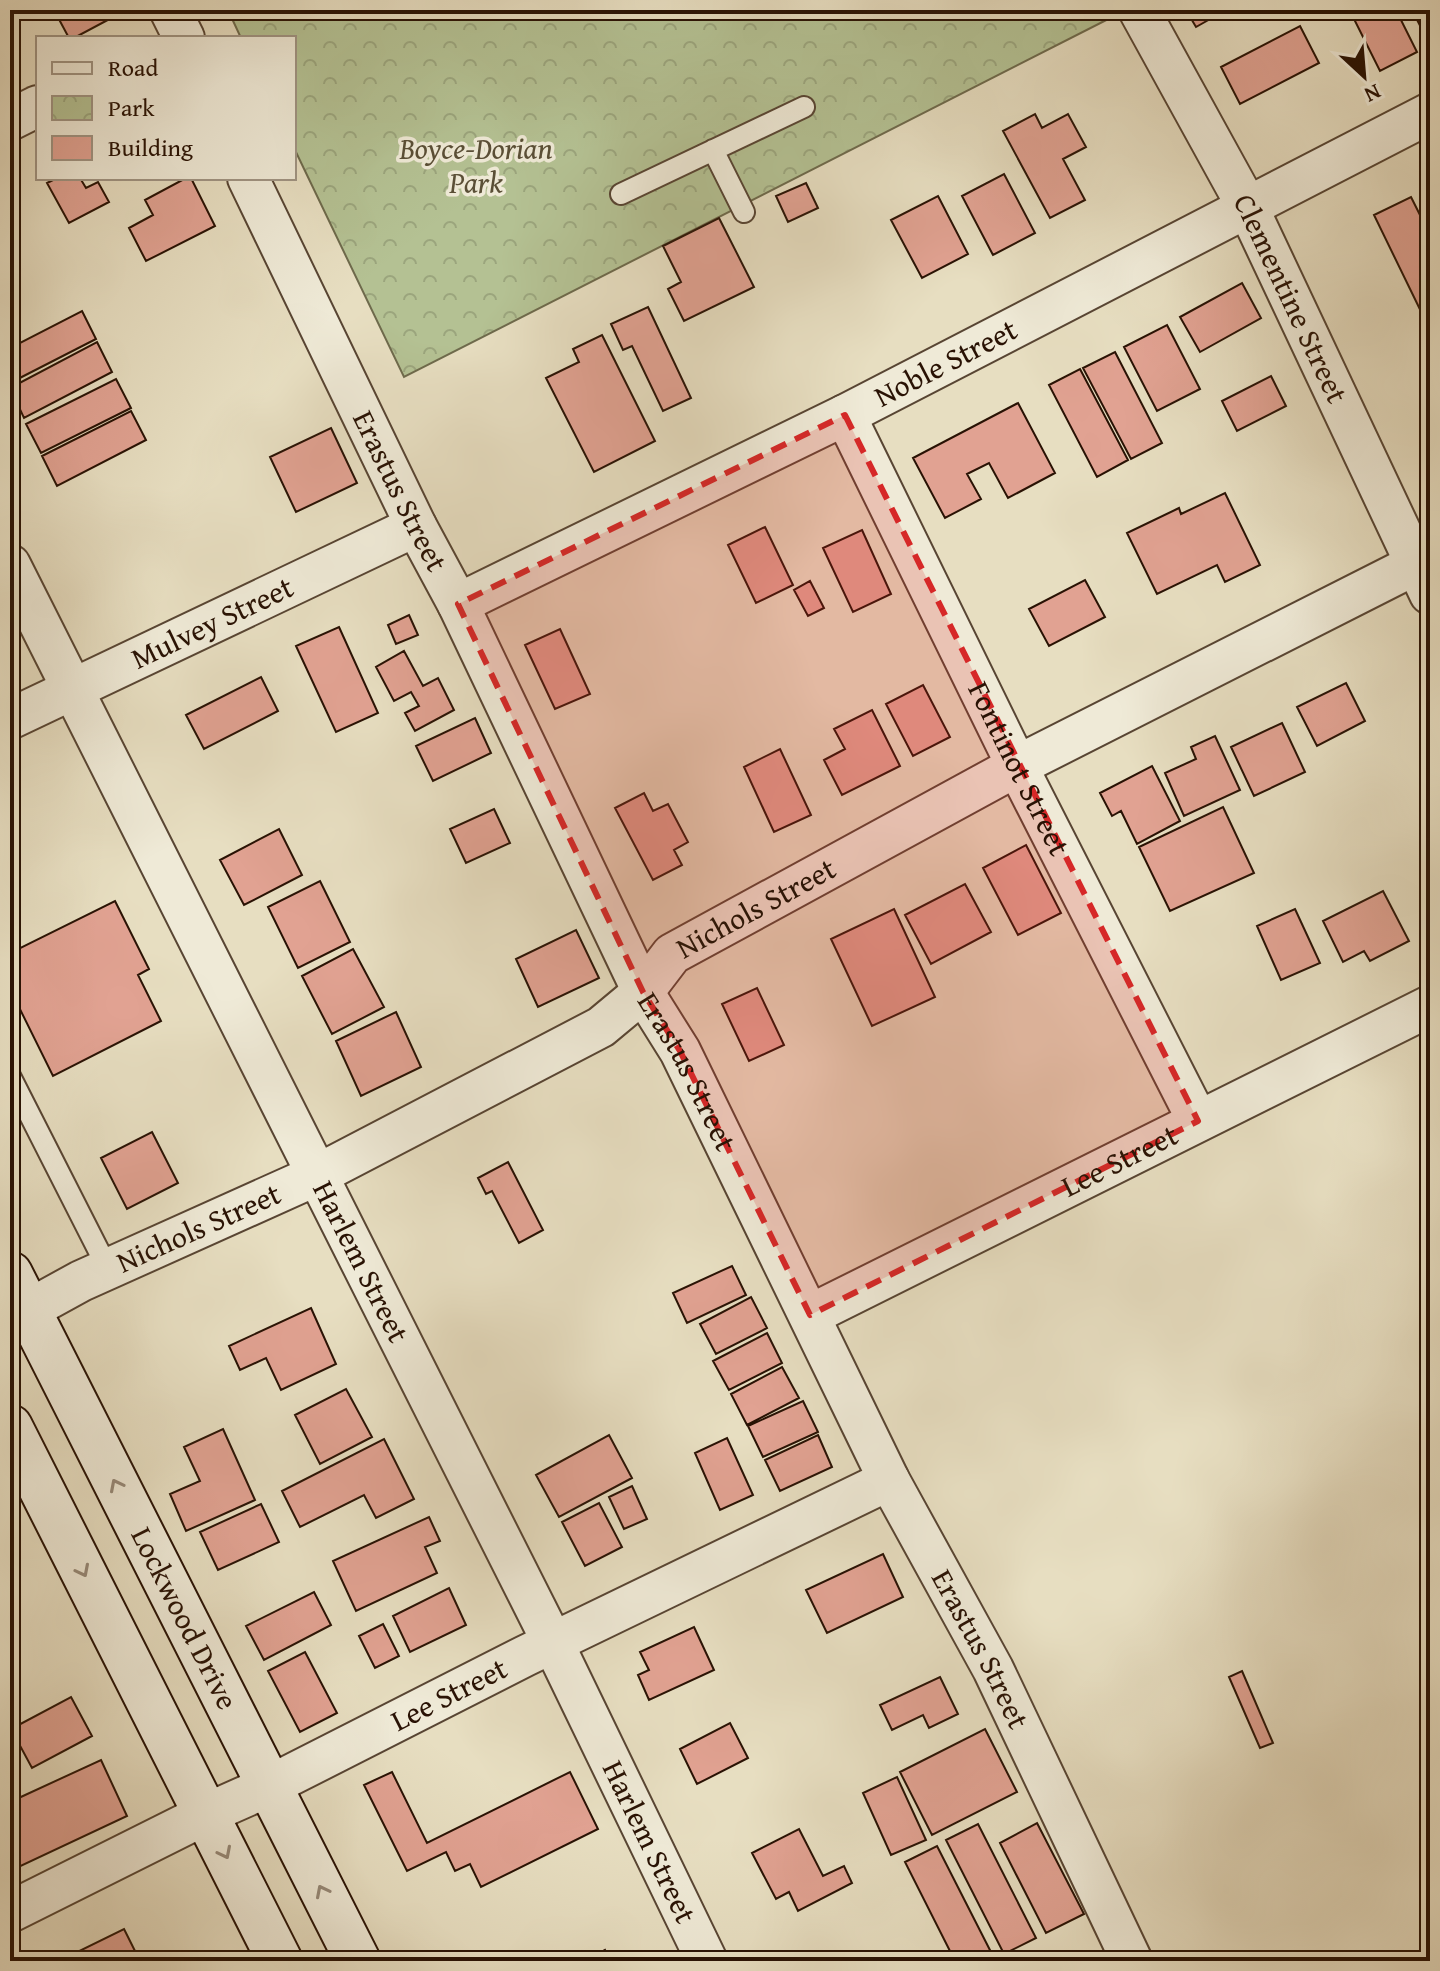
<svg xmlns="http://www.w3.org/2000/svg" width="1440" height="1971" viewBox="0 0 1440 1971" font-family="'Gentium Book Plus',serif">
<defs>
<pattern id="park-crowns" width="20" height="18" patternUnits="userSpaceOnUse" patternTransform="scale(2)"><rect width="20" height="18" fill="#b4c193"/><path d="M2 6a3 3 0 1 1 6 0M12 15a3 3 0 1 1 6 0" fill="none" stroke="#9ba57d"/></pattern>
</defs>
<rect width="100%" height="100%" fill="#e7dec1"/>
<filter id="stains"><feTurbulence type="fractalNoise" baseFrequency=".0025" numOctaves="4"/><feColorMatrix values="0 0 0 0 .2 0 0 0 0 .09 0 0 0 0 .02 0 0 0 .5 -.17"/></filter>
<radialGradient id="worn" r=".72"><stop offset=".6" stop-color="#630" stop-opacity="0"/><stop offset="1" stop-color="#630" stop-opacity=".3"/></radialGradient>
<path fill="url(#park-crowns)" stroke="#6e6a4c" stroke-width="2" d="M228,10h898l-722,367 -110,-229v-110h-53z"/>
<path fill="#e1a292" stroke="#291204" stroke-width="2" d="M54,10h63l2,4 -45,24h-5z
M1186,10h40l-30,17z
M1368,10h28l21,42 -37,19 -27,-54z
M1412,10h18v35z
M1300,26l19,37 -79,41 -19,-37z
M1035,114l7,14 26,-14 18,33 -23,12 22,41 -35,18 -47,-87z
M1004,174l31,59 -42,22 -31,-59z
M57,178h23l6,10 12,-6 11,20 -40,21 -22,-40z
M186,178h5l24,48 -69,35 -17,-33 24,-13 -8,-15z
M806,183l12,25 -30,14 -12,-26z
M938,196l30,58 -46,24 -31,-58z
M1411,197l19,38v95l-56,-115z
M719,218l35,69 -70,34 -16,-32 13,-7 -18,-36z
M1242,283l19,35 -61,34 -20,-35z
M648,307l43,91 -28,13 -31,-65 -9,4 -12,-26z
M82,311l14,28 -86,44v-35z
M1167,325l33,64 -43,22 -33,-64z
M602,335l53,106 -61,31 -48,-94 33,-16 -6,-13z
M97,342l15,30 -88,46 -14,-30z
M1115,352l47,91 -31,16 -48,-91z
M1080,369l48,91 -31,17 -48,-92z
M1271,376l15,30 -49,25 -15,-30z
M116,379l15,29 -90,45 -15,-29z
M1018,403l37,70 -47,25 -19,-35 -22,11 14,25 -36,19 -32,-60z
M131,411l15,29 -89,46 -15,-30z
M331,428l26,55 -61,29 -26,-55z
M1225,493l35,72 -35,17 -8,-17 -60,29 -30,-61 52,-25 2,6z
M765,527l28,58 -37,18 -28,-58z
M862,530l29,64 -38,18 -30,-64z
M1085,580l20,37 -56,29 -20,-37z
M810,581l14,27 -16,8 -14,-26z
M409,615l9,20 -22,9 -8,-19z
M339,627l39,86 -42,19 -40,-86z
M560,629l30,65 -35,15 -30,-64z
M404,651l19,35 15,-8 16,32 -39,21 -10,-18 14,-7 -8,-14 -17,9 -18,-34z
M261,677l17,34 -74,38 -18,-34z
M1346,683l19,38 -48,25 -20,-39z
M923,685l27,52 -37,19 -27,-52z
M872,710l28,56 -58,29 -18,-35 21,-11 -11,-20z
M475,718l16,35 -58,28 -17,-35z
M1282,723l23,49 -51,24 -23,-49z
M1215,736l25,54 -56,26 -19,-43 31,-14 -5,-12z
M780,749l31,66 -37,17 -30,-65z
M1152,766l28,55 -43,23 -16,-33 -9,5 -12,-23z
M644,793l9,18 15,-7 20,38 -14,8 8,15 -29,15 -38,-72z
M1223,807l31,66 -84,38 -31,-64z
M494,809l16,34 -44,20 -16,-34z
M279,829l23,46 -58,30 -24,-45z
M1026,845l35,68 -43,22 -35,-67z
M320,881l30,61 -52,26 -30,-61z
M965,884l26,48 -60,32 -26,-49z
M1383,891l26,50 -39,20 -6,-10 -21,11 -20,-41z
M115,901l34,68 -11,6 23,46 -108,55 -43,-87v-36z
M894,909l41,88 -63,29 -41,-87z
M1295,909l25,54 -39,17 -24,-54z
M576,930l23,48 -61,29 -22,-48z
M353,949l31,58 -52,27 -30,-58z
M757,988l27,57 -35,16 -27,-57z
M396,1012l25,55 -60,29 -25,-55z
M152,1132l26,51 -51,26 -26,-51z
M508,1162l35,68 -24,13 -27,-52 -6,3 -8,-16z
M732,1266l14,29 -59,28 -14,-30z
M751,1297l16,31 -51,26 -16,-30z
M311,1308l25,56 -55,26 -15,-32 -26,12 -11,-24z
M767,1333l15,30 -53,27 -16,-29z
M782,1367l17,31 -52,27 -16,-31z
M346,1389l26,48 -52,27 -25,-49z
M803,1401l15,31 -55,25 -15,-31z
M223,1429l32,71 -69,31 -16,-37 30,-13 -16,-34z
M609,1435l23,43 -73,39 -23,-42z
M818,1435l14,32 -52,24 -15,-31z
M727,1438l26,57 -33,15 -25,-57z
M384,1439l30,60 -38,19 -12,-23 -64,32 -18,-36z
M632,1486l15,33 -23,10 -15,-32z
M599,1503l23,44 -37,19 -23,-44z
M261,1504l18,38 -61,28 -18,-38z
M429,1517l11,24 -15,6 12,26 -81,38 -23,-50z
M883,1554l20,43 -76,36 -21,-43z
M449,1588l17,37 -56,27 -17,-36z
M314,1592l17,33 -67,35 -18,-34z
M383,1624l16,32 -24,12 -16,-32z
M694,1627l20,43 -65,30 -11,-25 11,-5 -9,-18z
M305,1652l32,61 -37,19 -32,-61z
M1242,1671l31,72 -13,5 -31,-71z
M940,1677l18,37 -29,14 -6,-13 -31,15 -12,-25z
M71,1697l21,39 -60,32 -21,-39z
M730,1723l18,35 -51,26 -17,-35z
M985,1729l32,63 -85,43 -32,-63z
M101,1760l26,56 -117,55v-69z
M392,1772l35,71 143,-71 28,57 -117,58 -11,-23 -15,7 -9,-19 -39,19 -43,-86z
M897,1777l29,63 -35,15 -28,-62z
M1037,1823l47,91 -38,19 -46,-90z
M978,1824l58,114 -32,16 -58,-114z
M799,1829l24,47 21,-10 8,17 -54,28 -9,-19 -13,7 -24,-46z
M937,1846l58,114 -3,1h-37l-50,-99z
M124,1929l16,32h-74l-1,-3z
M605,1950l5,11h-25z"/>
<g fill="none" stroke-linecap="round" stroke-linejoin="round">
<g stroke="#584533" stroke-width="24">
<path id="service" d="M713,150l31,62
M621,194l183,-87
M10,1076l98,193"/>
</g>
<g stroke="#584533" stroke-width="44">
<g id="minor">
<path d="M170,10l14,28"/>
<path id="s1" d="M1139,10l109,198 182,386"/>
<path d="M10,120l28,-14"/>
<path id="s2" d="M248,178l168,348 42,78 185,388 37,59 209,429 104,189 139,292"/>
<path id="s3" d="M845,415l172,351 181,355"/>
<path id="s4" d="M10,565l543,1078 154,318"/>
<path id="s5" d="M458,604l387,-189 585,-302"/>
<path id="s6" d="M10,719l406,-193"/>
<path id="s7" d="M810,1315l620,-309"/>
<path id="s8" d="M10,1320l71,-39 236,-106 284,-148 42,-35 29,-38 345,-188 413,-209"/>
<path id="s9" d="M10,1912l196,-98 63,-28 256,-130 364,-176"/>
</g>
</g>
<g stroke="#291204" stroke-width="48">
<g id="secondary">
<path id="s10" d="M10,1274l348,687"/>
<path d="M10,1427l270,534"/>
</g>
</g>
<use href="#service" stroke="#efead7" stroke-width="20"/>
<use href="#minor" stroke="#efead7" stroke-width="40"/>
<use href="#secondary" stroke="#efead7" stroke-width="44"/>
</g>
<defs><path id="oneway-chevron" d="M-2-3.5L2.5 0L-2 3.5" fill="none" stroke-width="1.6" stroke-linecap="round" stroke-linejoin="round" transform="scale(2)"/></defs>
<g stroke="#968978">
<use href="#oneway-chevron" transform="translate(116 1485) rotate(-117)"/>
<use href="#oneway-chevron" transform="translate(83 1571) rotate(63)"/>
<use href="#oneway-chevron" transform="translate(225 1853) rotate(63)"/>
<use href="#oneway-chevron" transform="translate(322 1891) rotate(-117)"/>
</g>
<path fill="#d62828" fill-opacity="0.2" stroke="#d62828" stroke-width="6" stroke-dasharray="16 10" stroke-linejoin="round" d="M845,415l353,706 -388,194 -130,-264 -37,-59 -185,-388z"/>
<g text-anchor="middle" stroke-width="7" stroke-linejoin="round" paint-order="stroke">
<g font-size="30" font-style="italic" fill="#5a4f36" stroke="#efead7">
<text x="476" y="159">Boyce-Dorian<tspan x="476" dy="34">Park</tspan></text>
</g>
<g font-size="30" fill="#291204" stroke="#efead7">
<text dy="10" stroke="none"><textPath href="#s1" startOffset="326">Clementine Street</textPath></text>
<text dy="10" stroke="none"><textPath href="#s5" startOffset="544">Noble Street</textPath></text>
<text dy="10" stroke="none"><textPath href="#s2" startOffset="348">Erastus Street</textPath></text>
<text dy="10" stroke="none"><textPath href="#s6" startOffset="224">Mulvey Street</textPath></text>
<text dy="10" stroke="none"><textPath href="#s3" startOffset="394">Fontinot Street</textPath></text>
<text dy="10" stroke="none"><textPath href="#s8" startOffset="858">Nichols Street</textPath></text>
<text dy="10" stroke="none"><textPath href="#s2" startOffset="996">Erastus Street</textPath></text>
<text dy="10" stroke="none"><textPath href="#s7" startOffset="346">Lee Street</textPath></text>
<text dy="10" stroke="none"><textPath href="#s8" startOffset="210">Nichols Street</textPath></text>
<text dy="10" stroke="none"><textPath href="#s4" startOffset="780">Harlem Street</textPath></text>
<text dy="10" stroke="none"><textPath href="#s10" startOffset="386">Lockwood Drive</textPath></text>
<text dy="10" stroke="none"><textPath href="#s2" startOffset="1644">Erastus Street</textPath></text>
<text dy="10" stroke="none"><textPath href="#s9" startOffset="490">Lee Street</textPath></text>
<text dy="10" stroke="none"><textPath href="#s4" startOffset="1428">Harlem Street</textPath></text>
</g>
</g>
<rect width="1440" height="1971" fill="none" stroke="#e7dec1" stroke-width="40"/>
<rect x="12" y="12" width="1416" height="1947" fill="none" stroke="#291204" stroke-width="4"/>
<rect x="20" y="20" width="1400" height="1931" fill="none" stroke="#291204" stroke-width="2"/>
<rect x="36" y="36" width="260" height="144" fill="#efead7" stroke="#a09483" stroke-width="2"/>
<rect x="52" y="62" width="40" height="12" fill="#efead7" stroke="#a09483" stroke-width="2"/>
<text x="108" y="76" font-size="24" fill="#291204">Road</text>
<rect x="52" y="96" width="40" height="24" fill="url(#park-crowns)" stroke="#a09483" stroke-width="2"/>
<text x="108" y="116" font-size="24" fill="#291204">Park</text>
<rect x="52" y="136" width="40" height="24" fill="#e1a292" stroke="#a09483" stroke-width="2"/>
<text x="108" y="156" font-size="24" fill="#291204">Building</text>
<g transform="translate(1364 76) rotate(154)" stroke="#efead7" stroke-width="6" paint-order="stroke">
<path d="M0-6L14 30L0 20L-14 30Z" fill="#291204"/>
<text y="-12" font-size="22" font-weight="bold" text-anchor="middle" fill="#291204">N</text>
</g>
<rect width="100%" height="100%" filter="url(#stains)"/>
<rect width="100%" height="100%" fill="url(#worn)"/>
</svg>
